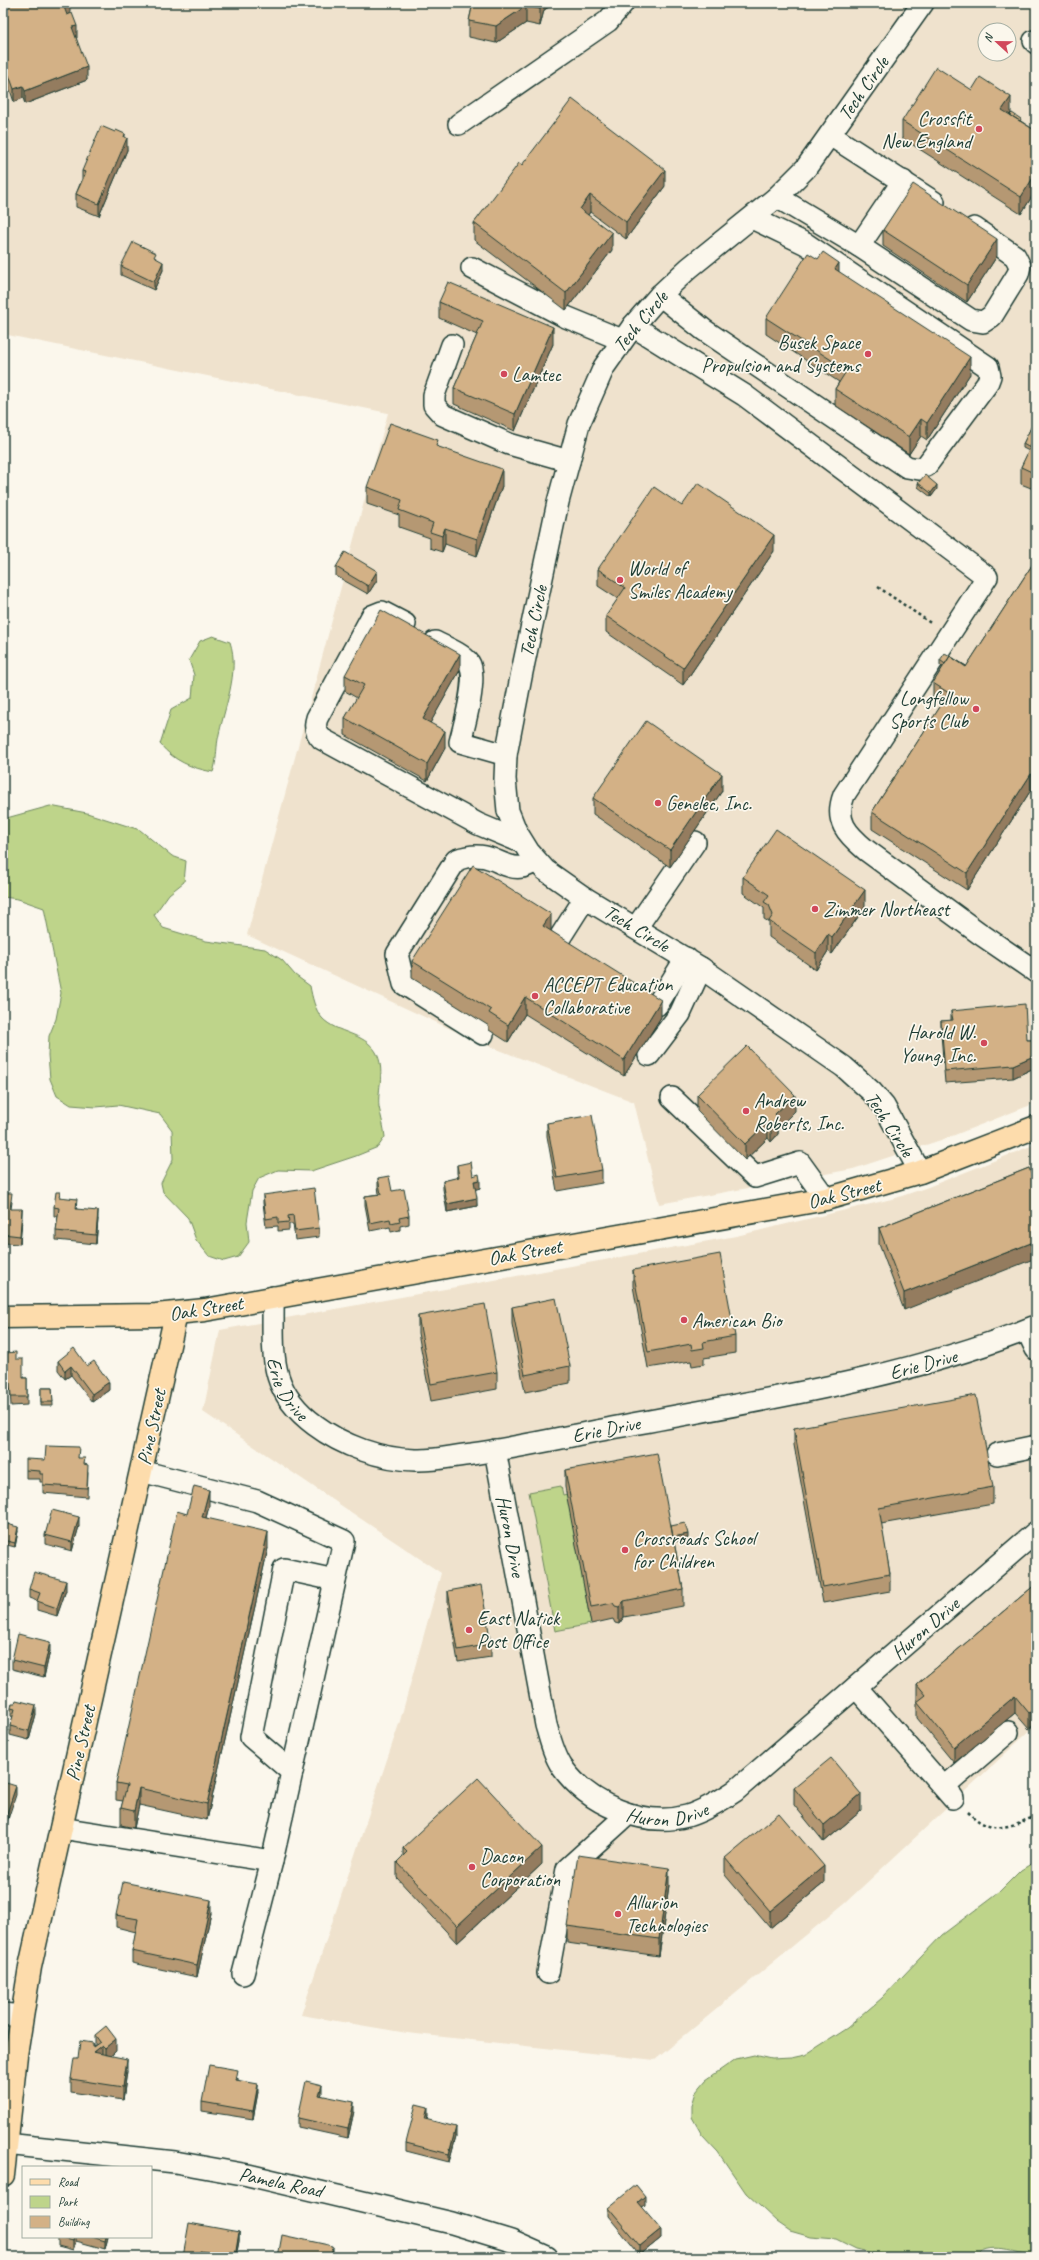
<svg xmlns="http://www.w3.org/2000/svg" width="1039" height="2260" viewBox="0 0 1039 2260" font-family="Caveat,sans-serif">
<rect width="100%" height="100%" fill="#fbf7ec"/>
<filter id="ink" filterUnits="userSpaceOnUse"><feTurbulence type="fractalNoise" baseFrequency=".025" numOctaves="2"/><feDisplacementMap in="SourceGraphic" scale="8" xChannelSelector="R" yChannelSelector="G"/><feConvolveMatrix kernelMatrix="1 2 1 2 8 2 1 2 1" color-interpolation-filters="sRGB"/></filter>
<g filter="url(#ink)">
<path fill="#efe2cd" fill-rule="evenodd" d="M3,3h1033v1100l-89,35 -94,31 -194,35 -25,-102 -153,-59 -234,-108 141,-522 -385,-79zM985,30h24v24h-24z
M1036,1144v581l-190,177 -191,158 -248,-27 -106,-18 99,-294 41,-148 -238,-161 17,-82 516,-94 160,-38 32,-11z"/>
<path fill="#bed48a" stroke="#6e885f" d="M213,636l17,6c10,30 -6,66 -12,97 -2,11 -1,22 -5,33 -22,-4 -39,-11 -53,-28l11,-34 21,-12 2,-23 -5,-15 11,-19z
M50,806l37,7 53,17 32,26 14,5 -2,21 -15,12 -15,21 9,13 43,13 59,8 17,11 13,15 15,11c2,11 5,24 12,32 15,16 42,14 54,34 10,18 1,37 3,55 2,10 5,20 6,30l-7,10 -22,9 -45,15 -33,-1 -19,8 -7,13 -5,31 2,20 -11,15 -14,4 -15,-5 -13,-16 -8,-22 -25,-26 -2,-9 12,-24 -1,-29 -12,-16 -42,-9 -22,2 -25,-2 -14,-9 -7,-17 -2,-24 1,-19 7,-17 5,-26 -17,-85 -26,-9 -15,-2v-78z
M561,1486l2,9 4,-1 24,130 -36,7 -26,-139z
M1036,1861v396c-13,-5 -52,-17 -60,0l-91,-2 -29,-6 -20,-10 -25,-2 -21,-6 -13,-9 -31,-29 -28,-41 -16,-17 -10,-18v-12l4,-13 10,-12 30,-21 18,-4 18,4 19,-1 14,-3 42,-27 35,-30 60,-63 57,-43 22,-22z"/>
<g fill="none" stroke-linecap="round" stroke-linejoin="round">
<g stroke="#1f3d34" stroke-width="24">
<g id="minor">
<path d="M1034,41l2,2"/>
<path d="M459,124l149,-103 15,-18"/>
<path d="M830,135l104,67"/>
<path d="M777,197l82,49 112,74 12,2 9,-6 26,-42 2,-8 -5,-10 -41,-28"/>
<path d="M859,246l44,-65"/>
<path d="M472,268l94,49 56,23"/>
<path d="M660,295l44,35 203,137 12,2 7,-3 61,-82 3,-8 -2,-9 -182,-123 -54,-26"/>
<path d="M633,326l111,69 243,182 -143,218c-10,26 3,39 22,55l113,83 57,39"/>
<path d="M452,345l-18,50v10l9,10 66,29 60,17"/>
<path d="M405,624l-23,-12 -10,4 -55,102c-3,9 -1,15 5,21l156,85 43,18"/>
<path d="M435,642c10,5 28,12 34,21 9,13 -5,64 -9,79l46,13"/>
<path d="M636,928l59,-86"/>
<path d="M557,942l28,-44"/>
<path d="M657,1005l29,-47"/>
<path d="M483,1034l-79,-50 -7,-30 59,-94c11,-4 24,-6 36,-1 10,4 19,10 30,8 4,0 10,-4 14,-6"/>
<path d="M649,1055l31,-41 21,-46"/>
<path d="M672,1098l83,79 45,-14 26,36"/>
<path d="M920,1172l-36,-66 -12,-14 -28,-25 -143,-99 -116,-70 -40,-28 -16,-18 -13,-21 -8,-20 -3,-32 1,-24 16,-83 36,-170 21,-78 25,-57 29,-41 27,-31 29,-27 88,-71 29,-29 117,-165"/>
<path id="s1" d="M273,1297c1,55 -7,92 42,128 28,21 65,34 100,35 19,1 38,-4 57,-6 49,-7 97,-18 145,-27 141,-27 285,-47 419,-101"/>
<path d="M1027,1330l9,19"/>
<path id="s2" d="M495,1450l51,275c4,14 8,30 16,42 26,37 81,61 125,49 17,-5 33,-15 48,-25l301,-259"/>
<path d="M997,1454l39,-8"/>
<path d="M856,1687l97,111"/>
<path d="M292,1772l-41,-35 33,-168 51,11"/>
<path d="M944,1787l64,-55"/>
<path d="M61,1828l211,33 72,-320 -87,-40 -116,-30"/>
<path d="M548,1973l19,-104 61,-55"/>
<path d="M243,1974l29,-113"/>
<path d="M3,2014l18,2"/>
<path d="M6,2144l169,18 73,13 204,48 59,18 36,16"/>
</g>
</g>
<g stroke="#1f3d34" stroke-width="25">
<path id="major" d="M3,1317l153,-2 49,-5 621,-111 94,-27 116,-45
M3,2175l13,-120 14,-88 146,-653"/>
</g>
<path stroke="#1f3d34" stroke-width="2.5" stroke-dasharray="3 3" stroke-linecap="butt" d="M878,587l54,37
M968,1812c16,16 28,19 50,11 6,-2 12,-5 18,-6"/>
<use href="#minor" stroke="#fbf7ec" stroke-width="21"/>
<use href="#major" stroke="#fddcac" stroke-width="22"/>
</g>
<path fill="#b59873" stroke="#1f3d34" d="M3,3l67,11 17,66 -62,24 -2,-6 -9,4 -5,-15 -6,3z
M473,3h82l-11,7 -4,16 -14,-3 -30,20 -27,-6v-16z
M972,90l39,23 -1,1 26,17v59l-15,24 -119,-76v-17z
M125,137l2,13 -28,66 -23,-9v-13l6,-15v-8z
M522,165l143,21 -39,53 -36,-27 -2,3 24,35 -46,60 -92,-70v-17z
M883,230l114,26 -30,46 -84,-56z
M156,258l7,12 -9,20 -33,-15v-9z
M839,272l131,102 -43,66 -6,-4 -12,18 -74,-49v-16l4,-7 -73,-48v-16z
M439,302l114,42 -38,87 -61,-27v-16l23,-53 -38,-17z
M1036,417v73l-15,-6v-17l8,-16 -6,-3v-4z
M438,447l64,39 -25,70 -32,-12 -3,8 -12,-4v-10l-31,-11v-12l-32,-11v-17z
M918,483l19,6 -6,8 -13,-10z
M682,506l92,45 -91,134 -77,-53v-16l12,-17 -20,-13v-17z
M1036,559v235l-5,-4 -64,100 -95,-61v-17l70,-108 -9,-5v-16l10,-16 -3,-2v-5l26,7z
M336,567l41,13 -9,14 -32,-18z
M460,670l-30,53 15,25 -18,33 -82,-46v-17l12,-20 -12,-7v-16z
M722,791l-52,76 -77,-53v-16z
M743,877l122,30 -33,47 -4,-3 -12,19 -47,-33v-15l-5,-3v-11l-21,-15z
M551,930v1l110,86 -37,59 -99,-62 -17,28 -19,-12v-4l-77,-48v-17z
M951,1011l76,29h9v27l-23,11 -68,5 -4,-49v-13h10z
M697,1095l98,16 -17,17v6l-7,8 -3,-4 -23,22 -48,-49z
M547,1123l55,47v13l-45,8 -10,-55z
M457,1165l16,11 7,12 -5,1 2,17 -30,6 -4,-23v-8l15,-3 -1,-5z
M1029,1168l-125,142 -25,-66v-16z
M378,1178l14,13 17,25v8l-9,2v4l-9,2 -1,-5 -20,4 -5,-26v-9l14,-2 -1,-8z
M263,1195l56,33v9l-24,3 -2,-16h-4v6l-11,1v-5l-12,1 -3,-24z
M3,1197l3,1 6,4 -1,7 11,9 -2,26 -17,-1z
M60,1197l17,12 21,10 -2,25 -40,-4v-9l2,-15h-4v-9z
M633,1270l102,66v17l-31,5v6l-12,2 -1,-5 -43,7 -15,-82z
M512,1307l58,59v17l-45,9 -13,-68z
M418,1316l79,56v17l-66,12 -13,-68z
M16,1359l7,19h4v27l-16,1 -1,-16h-5v4h-2v-34z
M58,1361l29,5 22,24 -17,12 -21,-27 -6,4 -7,-9z
M41,1388h11l1,18h-12z
M794,1428l199,59v17l-112,20 9,50v17l-67,12 -29,-158z
M79,1458l6,7 3,8 -1,24 -44,-4v-11h-3v-3h-14v-9l19,-10z
M565,1470l106,56 17,12 -14,4 9,47v17l-59,11 -5,7 -4,-1 -2,-4 -22,5 -26,-137z
M209,1506l-3,12 62,30 -61,272 -68,-15 -5,23 -13,-3v-17l2,-7 -7,-1v-17l71,-269z
M79,1526l-7,25 -27,-7v-9z
M18,1531l-3,16 -12,-3v-5z
M1036,1584v139l-7,6 -14,-16 -61,50 -37,-45v-34z
M29,1589l37,1 -9,26 -20,-6v-9l-8,-3z
M448,1591l43,53v13l-33,5 -10,-59z
M50,1651l-6,26 -32,-8v-9z
M15,1703l21,11 -7,26 -19,-5v-9l3,-9 -2,-1v-8z
M794,1788l67,23 -37,31 -30,-37z
M403,1848l139,16 -85,79 -60,-65v-16l6,-6z
M725,1858l99,25 -54,45 -45,-53z
M669,1885l-10,71 -92,-13v-17z
M211,1913l-14,64 -65,-14v-12l4,-19 -20,-5v-12z
M95,2035l21,16 -5,5 16,15 -4,29 -52,-8v-13l7,-21 17,-13z
M238,2078v2l20,12 -5,27 -51,-8v-9z
M322,2093l-1,2 33,16 -6,27 -50,-11v-9z
M428,2115l-1,5 29,16 -7,26 -43,-11v-8z
M645,2205l-3,2 19,31 -21,17 -32,-39v-8z
M239,2232v9l-3,16h-53z
M58,2237h50l-3,12 -29,-8 -3,9 -15,-4z"/>
<path fill="#947c5e" stroke="#1f3d34" d="M542,3h13l-11,7 -4,16v-17z
M70,5v12l-6,3v-13z
M526,6v17l-30,20v-17z
M77,26v12l-5,2v-13z
M87,67v13l-62,24v-13z
M9,75v12l-6,3v-13z
M23,86v12l-9,4v-13z
M1011,97v16l-9,13v-16z
M125,134v8l2,-4v12l-28,66v-12z
M665,170v16l-39,53v-17z
M1036,173v17l-15,24v-17z
M590,195v17l-10,14v-17z
M612,233v17l-46,60v-17z
M997,239v17l-30,46v-17z
M163,262v8l-9,20v-8z
M839,263v17l-4,-11z
M553,327v17l-38,87v-17z
M970,357v17l-43,66v-17z
M921,419v17l-12,18v-17z
M502,469v17l-25,70v-17z
M937,485v4l-6,8v-4z
M445,528v16l-3,8v-16z
M774,535v16l-91,134v-17z
M377,571v9l-9,14v-8z
M460,654v16l-37,66v-17z
M445,731v17l-18,33v-17z
M722,774v17l-52,76v-17z
M1031,774v16l-64,100v-17z
M865,890v17l-33,47v-17z
M551,914v16l-8,13v-17z
M828,934v17l-12,19v-17z
M525,997v17l-17,28v-17z
M661,1000v17l-37,59v-16z
M1036,1055v12l-23,11v-13z
M795,1095v16l-17,17v6l-7,8v-17l4,-11z
M768,1122v16l-23,22v-16z
M480,1180v8l-6,2v-9z
M477,1198v8l-30,6v-8z
M22,1209v9l-2,26v-8z
M98,1211v8l-2,25v-9z
M1036,1241v17l-132,52v-17z
M71,1366v9l-6,4v-8z
M109,1382v8l-17,12v-8z
M209,1490v16l-7,27v-16z
M79,1517v9l-7,25v-9z
M18,1527v4l-3,16v-4z
M268,1532v16l-61,272v-16z
M688,1534v4l-15,4v-5z
M66,1581v9l-9,26v-8z
M624,1601v16l-5,7v-17z
M50,1642v9l-6,26v-9z
M1015,1696v17l-61,50v-16z
M36,1705v9l-7,26v-9z
M1036,1707v16l-7,6v-16z
M16,1786v9l-13,39v-9z
M139,1788v17l-5,23v-17z
M861,1794v17l-37,31v-17z
M542,1847v17l-85,79v-17z
M824,1866v17l-54,45v-17z
M669,1868v17l-10,71v-17z
M211,1900v13l-14,64v-12z
M116,2039v12l-11,10v-13z
M93,2043v9l9,-7v12l-9,8z
M127,2059v12l-4,29v-13z
M258,2084v8l-5,27v-8z
M322,2085v8l-3,10v-8z
M354,2102v9l-6,27v-9z
M428,2107v8l-3,13v-9z
M456,2127v9l-7,26v-8z
M645,2196v9l-7,5v-8z
M661,2229v9l-21,17v-9z
M239,2232v9l-3,16h-1z
M74,2237h2v4l-3,9v-9z
M106,2237h2l-3,12v-8z
M333,2246v11h-2z"/>
<path fill="#d3b186" stroke="#1f3d34" d="M3,3h67v2l-6,2 3,8 5,-2 5,13 -5,1 15,40 -62,24 -2,-5 -9,3 -5,-14 -6,2v-9l2,-1 -2,-5z
M473,3h69l-2,6 -14,-3 -30,20 -27,-5z
M936,67l36,23 8,-13 31,20 -9,13 34,21v42l-15,24 -119,-76z
M572,99l93,71 -39,52 -36,-27 -10,14 32,24 -46,60 -92,-70 45,-60 3,2z
M1012,113l9,6 -1,2 -10,-6z
M101,126l14,6 1,-2 9,4 -1,3 3,1 -28,66 -23,-10 10,-22 -4,-1z
M913,184l84,55 -30,46 -84,-55z
M133,242l23,11 -2,4 9,5 -9,20 -33,-16z
M823,252l16,11 -4,6 135,88 -43,66 -6,-4 -12,18 -74,-48 12,-19 -81,-52 42,-65 10,6z
M448,282l105,45 -38,87 -61,-26 29,-67 -44,-19z
M1036,417v18l-6,13 -7,-4z
M390,423l48,17 -2,6 66,23 -25,70 -32,-11 -3,8 -12,-4 3,-9 -34,-13 3,-10 -35,-13z
M1036,435v39l-15,-7z
M925,475l12,10 -6,8 -13,-10z
M698,483l76,52 -91,133 -77,-52 19,-28 -27,-19 56,-82 28,19z
M345,552l32,19 -9,15 -32,-19z
M1036,559v218l-5,-3 -64,99 -95,-61 77,-119 -16,-10 17,-27 16,11z
M381,610l79,44 -37,65 22,12 -18,33 -82,-46 19,-33 -19,-10z
M945,653l21,13 -16,-10 -5,8 -5,-4z
M646,721l76,53 -52,76 -77,-52z
M776,829l89,61 -33,47 -4,-3 -12,19 -47,-32 4,-6 -4,-10 -5,-3 5,-7 -26,-18z
M473,865l78,49 -8,12 118,74 -37,60 -99,-63 -17,28 -19,-12 2,-3 -79,-49z
M1025,1004l2,36h9v15l-23,10 -68,6 -4,-50 12,-1 -2,-9z
M747,1046l48,49 -20,19 3,4 -7,7 -3,-3 -23,22 -48,-49z
M592,1115l10,55 -45,8 -10,-55z
M471,1162l2,14 6,-2 1,6 -6,1 3,17 -30,6 -4,-23 16,-4 -2,-12z
M1029,1168l7,18v55l-132,52 -25,-65z
M389,1176l3,15 12,-2 5,27 -10,2 1,3 -9,2 -1,-4 -20,4 -5,-27 16,-2 -3,-16z
M314,1188l5,40 -24,3 -2,-16 -5,1 1,6 -11,1v-6l-12,2 -3,-24z
M56,1192h4l-1,5 18,2 -1,10 22,2 -2,24 -40,-4 3,-23 -5,-1z
M7,1193h5l-2,16h12l-2,27 -17,-2v-37l3,1z
M720,1254l15,82 -32,6 1,6 -12,2 -1,-6 -43,8 -15,-82z
M556,1298l14,68 -45,9 -13,-68z
M485,1304l12,68 -66,12 -13,-68z
M74,1348l13,18 7,-5 15,21 -17,12 -21,-28 -6,5 -7,-10z
M16,1352v7h7v19h4v19h-16l-1,-16h-5v4h-2v-25h2l1,-7z
M41,1388h11l1,14h-12z
M976,1395l17,92 -114,21 11,66 -67,13 -29,-159z
M46,1446l33,1 -1,11h7l-1,6 4,1 -1,23 -44,-3v-11h-3v-3l-14,-1v-11l19,1z
M657,1453l26,136 -59,12 -5,6 -4,-1 -2,-3 -22,4 -26,-137z
M194,1486l15,4 -7,27 66,15 -61,272 -68,-16 -5,23 -13,-3 6,-23 -11,-2 61,-272 10,3z
M52,1510l27,7 -7,25 -27,-7z
M685,1523l3,11 -15,3 -2,-11z
M7,1524l11,3 -3,16 -12,-3z
M34,1572l32,9 -9,27 -20,-7 3,-8 -11,-4z
M1036,1584v123l-7,6 -14,-17 -61,51 -37,-45 9,-7 -9,-11z
M481,1585l10,59 -33,6 -10,-59z
M18,1634l32,8 -6,26 -32,-8z
M16,1700l20,5 -7,26 -19,-5 5,-17 -4,-1 1,-5h3z
M831,1758l30,36 -37,31 -30,-37z
M478,1778l64,69 -85,79 -60,-64 10,-10 -4,-4z
M3,1782l13,4 -13,39z
M779,1813l45,53 -54,45 -45,-53z
M578,1855l91,13 -10,71 -92,-13z
M123,1882l88,18 -14,65 -65,-14 6,-32 -22,-4z
M106,2026l10,13 -11,9 -3,-3 -9,7 34,7 -4,28 -52,-8 3,-21h4l2,-17 13,2v4l7,-5 -5,-7z
M209,2065l29,5 -2,10 22,4 -5,27 -51,-9z
M306,2081l16,4 -3,10 35,7 -6,27 -50,-11z
M416,2104l12,3 -3,12 31,8 -7,27 -43,-11z
M636,2185l9,11 -7,6 23,27 -21,17 -32,-38z
M189,2223l50,9 -4,25 -35,-6 -1,6h-16z
M282,2235l51,11 -2,11h-53z
M58,2237h16l-1,4z
M92,2237h14l-1,4z"/>
</g>
<g fill="#d1495b" stroke="#fbf7ec" stroke-width="1.5">
<circle cx="979" cy="129" r="4"/>
<circle cx="868" cy="354" r="4"/>
<circle cx="504" cy="374" r="4"/>
<circle cx="620" cy="580" r="4"/>
<circle cx="976" cy="709" r="4"/>
<circle cx="658" cy="803" r="4"/>
<circle cx="815" cy="909" r="4"/>
<circle cx="535" cy="996" r="4"/>
<circle cx="984" cy="1043" r="4"/>
<circle cx="746" cy="1111" r="4"/>
<circle cx="684" cy="1320" r="4"/>
<circle cx="625" cy="1550" r="4"/>
<circle cx="469" cy="1630" r="4"/>
<circle cx="472" cy="1867" r="4"/>
<circle cx="618" cy="1914" r="4"/>
</g>
<g text-anchor="middle" stroke-width="3.5" stroke-linejoin="round" paint-order="stroke">
<g font-size="20" fill="#1f3d34" stroke="#fbf7ec">
<text transform="translate(863 88) rotate(-55)" y="7">Tech Circle</text>
<text transform="translate(640 321) rotate(-50)" y="7">Tech Circle</text>
<text transform="translate(533 621) rotate(-78)" y="7">Tech Circle</text>
<text transform="translate(637 928) rotate(31)" y="7">Tech Circle</text>
<text transform="translate(890 1124) rotate(57)" y="7">Tech Circle</text>
<text transform="translate(844 1193) rotate(-14)" y="7">Oak Street</text>
<text transform="translate(525 1252) rotate(-10)" y="7">Oak Street</text>
<text transform="translate(206 1308) rotate(-9)" y="7">Oak Street</text>
<text transform="translate(923 1364) rotate(-15)" y="7">Erie Drive</text>
<text dy="7" stroke="none"><textPath href="#s1" startOffset="95">Erie Drive</textPath></text>
<text transform="translate(151 1427) rotate(-78)" y="7">Pine Street</text>
<text transform="translate(606 1429) rotate(-11)" y="7">Erie Drive</text>
<text transform="translate(511 1536) rotate(79)" y="7">Huron Drive</text>
<text transform="translate(925 1628) rotate(-41)" y="7">Huron Drive</text>
<text transform="translate(80 1743) rotate(-77)" y="7">Pine Street</text>
<text dy="7" stroke="none"><textPath href="#s2" startOffset="447">Huron Drive</textPath></text>
<text transform="translate(281 2182) rotate(12)" y="7">Pamela Road</text>
</g>
<g font-size="20" fill="#1f3d34" stroke="#fbf7ec" text-anchor="start">
<text x="971" y="125" text-anchor="end">Crossfit<tspan x="971" dy="23">New England</tspan></text>
<text x="860" y="349" text-anchor="end">Busek Space<tspan x="860" dy="23">Propulsion and Systems</tspan></text>
<text x="512" y="381">Lamtec</text>
<text x="628" y="575">World of<tspan x="628" dy="23">Smiles Academy</tspan></text>
<text x="968" y="705" text-anchor="end">Longfellow<tspan x="968" dy="23">Sports Club</tspan></text>
<text x="666" y="810">Genelec, Inc.</text>
<text x="823" y="916">Zimmer Northeast</text>
<text x="543" y="991">ACCEPT Education<tspan x="543" dy="23">Collaborative</tspan></text>
<text x="976" y="1039" text-anchor="end">Harold W.<tspan x="976" dy="23">Young, Inc.</tspan></text>
<text x="754" y="1107">Andrew<tspan x="754" dy="23">Roberts, Inc.</tspan></text>
<text x="692" y="1327">American Bio</text>
<text x="633" y="1545">Crossroads School<tspan x="633" dy="23">for Children</tspan></text>
<text x="477" y="1625">East Natick<tspan x="477" dy="23">Post Office</tspan></text>
<text x="480" y="1863">Dacon<tspan x="480" dy="23">Corporation</tspan></text>
<text x="626" y="1909">Allurion<tspan x="626" dy="23">Technologies</tspan></text>
</g>
</g>
<rect width="1039" height="2260" fill="none" stroke="#fbf7ec" stroke-width="16"/>
<rect x="8" y="8" width="1023" height="2244" fill="none" stroke="#1f3d34" stroke-width="1.5" filter="url(#ink)"/>
<rect x="22" y="2166" width="130" height="72" fill="#fbf7ec" stroke="#a3ada2"/>
<rect x="30" y="2179" width="20" height="6" fill="#fddcac" stroke="#a3ada2"/>
<text x="58" y="2186" font-size="12" fill="#1f3d34">Road</text>
<rect x="30" y="2196" width="20" height="12" fill="#bed48a" stroke="#a3ada2"/>
<text x="58" y="2206" font-size="12" fill="#1f3d34">Park</text>
<rect x="30" y="2216" width="20" height="12" fill="#d3b186" stroke="#a3ada2"/>
<text x="58" y="2226" font-size="12" fill="#1f3d34">Building</text>
<g transform="translate(997 42) rotate(292)"><circle r="19" fill="#fbf7ec" stroke="#a3ada2"/>
<path d="M0-3L7 15L0 10L-7 15Z" fill="#d1495b"/>
<text y="-6" font-size="11" font-weight="bold" text-anchor="middle" fill="#1f3d34">N</text>
</g>
</svg>
